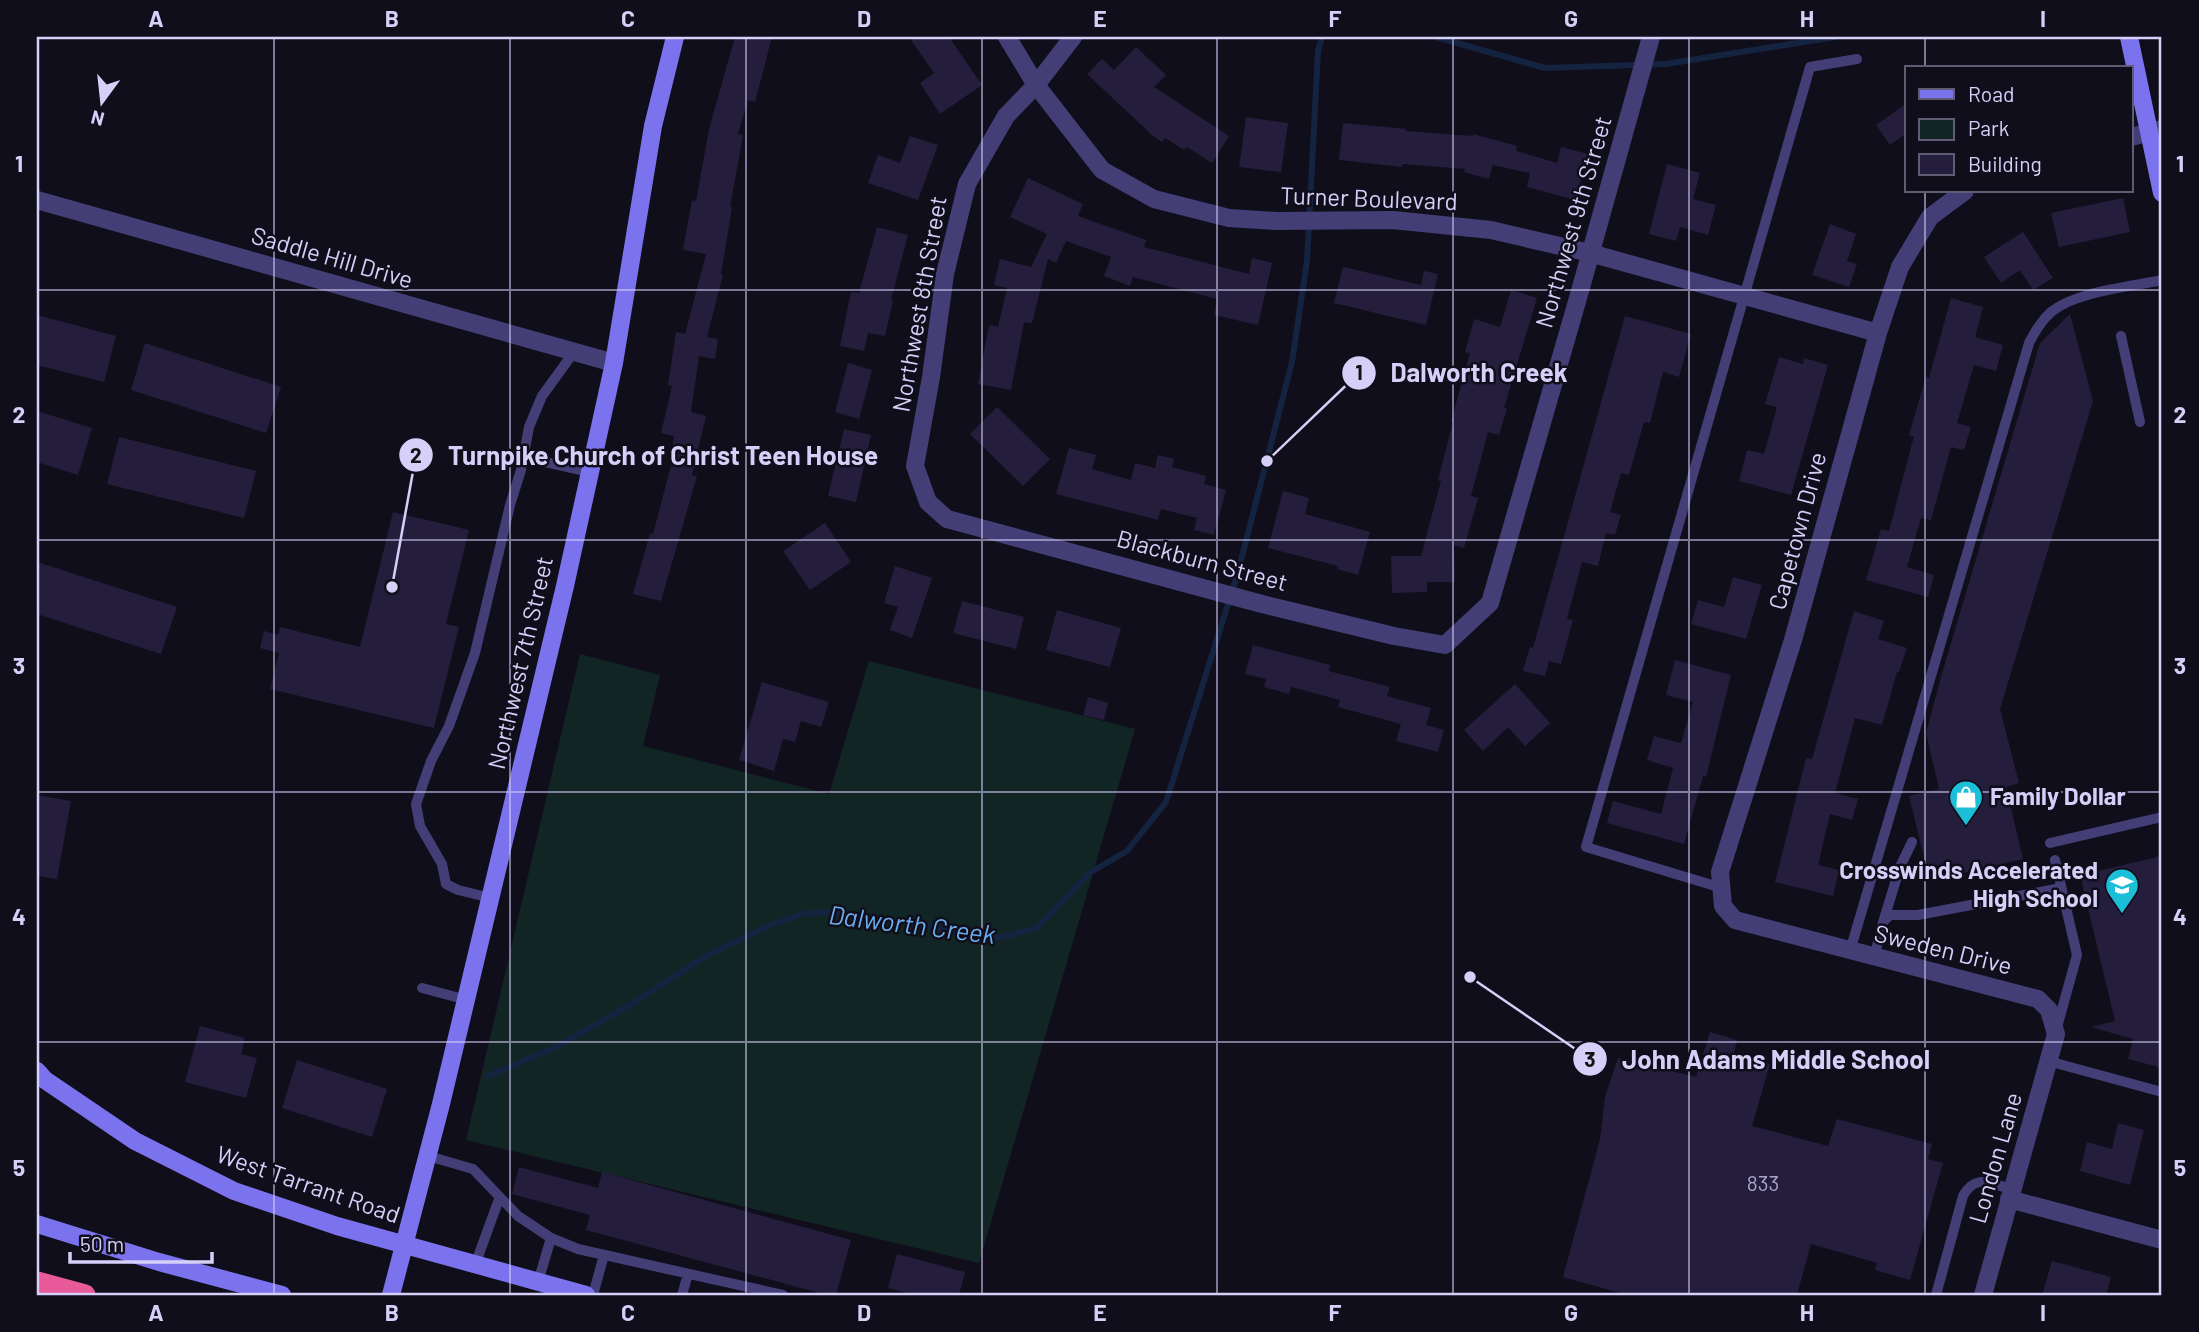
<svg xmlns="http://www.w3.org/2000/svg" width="2199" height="1332" viewBox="0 0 2199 1332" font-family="Barlow,sans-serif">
<rect width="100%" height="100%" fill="#110e1c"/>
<path fill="#122525" d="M580,654l80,21 -17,71 186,48 40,-133 266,68 -156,534 -513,-123z"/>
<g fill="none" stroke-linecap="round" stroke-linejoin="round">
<path stroke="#142440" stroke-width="6" d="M1436,37l109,31 121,-4 169,-27
M488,1076l66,-28 79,-45 73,-47 62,-30 34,-12 29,-2 40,11 29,-2 70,14 34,2 33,-9 52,-55 38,-22 39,-49 72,-230 54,-210 15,-101 11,-210 4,-14"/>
</g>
<path fill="#241d3b" d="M735,37h37l-17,65 -7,-2 -10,34 5,1 -13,72h2l-11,67 2,1 -16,62 11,2 -3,20 -16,-3 -8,56 15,4 -14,59 5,1 -36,125 -28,-7 17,-61 3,1 21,-80 -3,-1 3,-17 -13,-3 11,-47 -4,-1 8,-53 9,2 21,-80 -23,-4 9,-50 4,1 13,-72z
M909,37h40l33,48 -42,29 -20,-31 14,-10z
M1136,47l30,28 -12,12 75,49 -17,27 -25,-16 -3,3 -19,-12 -3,4 -10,-7 -65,-61 15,-15 12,11z
M1907,103v30l-17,12 -14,-20z
M1246,117l42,6 -7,49 -42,-5z
M1343,123l63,6v2l67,5v-2l44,12 -1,5 41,12 4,-16 27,7 -13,46 -48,-13 3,-14 -37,-8 -4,14 -25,-7 1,-3 -62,-5 -1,3 -63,-7z
M910,136l28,9 -20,55 -50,-17 10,-28 22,8z
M1667,164l33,9 -7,26 23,6 -8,30 -28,-8 -4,14 -27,-7z
M1028,178l55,26 -5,12 68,24 -2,7 105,27 3,-16 20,5 -14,62 -44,-10 3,-16 -84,-22 -3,9 -26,-10 7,-19 -45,-16 -10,22 -8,-4 -16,64 -8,-1 -13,68 -33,-6 11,-59 9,2 9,-39 -13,-3 6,-26 31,8 16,-33 -37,-17z
M2123,198l7,34 -71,15 -8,-34z
M1830,224l26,10 -9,27 10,3 -8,23 -37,-12z
M877,227l31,8 -17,65 2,1 -8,35 -17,-3 -4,18 -24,-5 11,-54 8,1z
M2023,232l30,46 -20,12 -13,-20 -19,13 -17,-26z
M1343,267l78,18 3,-14 14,3 -12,51 -92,-22z
M1511,290l26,8 -33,110h3l-8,27 -11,-3 -17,64 7,2 -14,50 -10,-3 1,37h-28v10l-35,1 -1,-37h30l20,-75 -3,-1 15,-58 -2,-1 19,-68 -5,-1 9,-33 26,8z
M1951,298l32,9 -8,30 28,8 -7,26 -22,-6 -17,58 14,4 -7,23 -13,-3 -20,73 -10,-2 -14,49 27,8 -6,22 -62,-17 15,-51 8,2 25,-95 -5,-1 17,-58 3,1z
M2070,314l23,87 -93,308 19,74 -13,4 17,72 -93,22 -21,-85 30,-7 -13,-56 15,-56 99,-334z
M37,315l79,21 -12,46 -67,-17z
M1625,316l66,18 -12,43 -16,-5 -13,51 -6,-1 -15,53 -8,-2 -11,39 11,3 -6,20 -9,-2 -8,33 -16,-4 -15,57 6,1 -12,44 -12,-3 -4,15 -22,-5 7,-24 3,1z
M145,343l136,44 -15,46 -135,-43z
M1779,357l24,7 1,-6 24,7 -37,130 -52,-14 8,-31 17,4 13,-47 -12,-3z
M848,363l24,7 -13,49 -24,-7z
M997,407l53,52 -27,27 -53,-52z
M37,411l55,17 -14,47 -41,-13z
M844,429l27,6 -15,67 -28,-6z
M119,437l137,34 -12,47 -137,-34z
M1069,448l27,7 -4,14 39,11 4,-17 20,5 3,-13 16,4 -2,8 34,9 -2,8 22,6 -12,45 -20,-5 3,-12 -36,-9 -3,11 -102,-26z
M1283,491l26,7 -4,16 65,18 -12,43 -21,-6 1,-3 -70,-18z
M393,512l76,18 -23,94 13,3 -25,101 -164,-39 9,-36 -19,-5 4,-17 14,4 2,-8 80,20z
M825,523l26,39 -41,28 -27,-39z
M37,562l140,45 -16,47 -124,-40z
M895,566l37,12 -20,60 -22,-8 8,-23 -14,-4z
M1733,577l29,8 -16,54 -55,-15 7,-24 26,7z
M962,601l62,16 -8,32 -63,-16z
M1057,610l64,18 -11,39 -64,-17z
M1854,611l30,10 -6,18 29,9 -8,24h-2l-15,53 -27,-7 -20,75 23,6 -6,21 -22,-6 -12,51 21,5 -6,26 -58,-14 31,-124 6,1z
M1253,645l77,20 -1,6 61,16 -3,9 44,12 -5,17 18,5 -6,22 -42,-11 5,-17 -63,-17 2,-7 -49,-13 -2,7 -25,-7 2,-8 -21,-5z
M1675,660l56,15 -25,102 -3,-1 -19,68 -77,-21 6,-22 48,13 12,-46 -26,-8 7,-24 27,7 12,-41 -27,-7z
M762,682l67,20 -8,25 -20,-6 -6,21 -12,-3 -9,32 -35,-11z
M1515,684l35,39 -25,23 -17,-19 -25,24 -19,-21z
M1088,697l20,6 -4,17 -21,-5z
M37,795l34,6 -14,78 -20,-3z
M2162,856v212l-34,-9 5,-20 -42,-12 24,-6 -35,-146z
M200,1026l45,12 -4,16 16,4 -11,40 -61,-16z
M1710,1032l27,8 -3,13 36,11 -18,62 76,20 9,-27 95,25 -4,15 15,4 -33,117 -35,-10 2,-7 -66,-19 -14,51h-170l-64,-18 37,-138 5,-42 13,-39 78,19z
M297,1060l90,29 -15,48 -90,-29z
M2118,1123l26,7 -14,55 -50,-14 7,-29 25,7z
M519,1167l79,21 4,-16 249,68 -15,55h-9l-241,-65 4,-15 -78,-21z
M897,1254l68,18 -6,23h-44l-27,-7z
M2052,1261l59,16 -5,18h-64z"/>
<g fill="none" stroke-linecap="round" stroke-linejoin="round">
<path stroke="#433f76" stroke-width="10" d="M2121,336l19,86
M523,457l67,15
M2050,843l112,-26
M2055,860l22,95 -21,76
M1722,888l-136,-41 224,-780 47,-8
M491,898l-33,-8 -12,-6 -4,-20 -22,-38 -4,-22 15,-43 18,-35 26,-73 35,-148 11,-35 8,-43 13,-31 32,-44
M1884,919l16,-52 12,-25
M1850,951l179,-608c6,-11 12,-22 22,-31 26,-21 79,-25 111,-32
M1874,958l9,-36 7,-7h28l143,-27
M422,988l45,12
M2048,1061l114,31
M428,1156l45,13 45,47 33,22 27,11 205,46
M475,1265l24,-66
M538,1282l13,-44
M593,1295l11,-40
M682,1295l6,-21
M1936,1295l27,-99c13,-23 27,-12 49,-7"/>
<path stroke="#433f76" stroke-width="18" d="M1007,37l29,48 66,85 52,29 75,19 47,3 117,-1 98,10 99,23 288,80
M1073,37l-37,48 -30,31 -39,68 -22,90 -14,103 -16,89 13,36 19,17 315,85 132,32 51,9 45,-42 90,-312 71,-254
M2131,137l31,-8
M1965,191l-35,26 -30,50 -22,66 -85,307 -73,232 3,34 12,14 303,79 11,11 7,24 -73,261
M37,200l577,163
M2009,1199l153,41"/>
<path stroke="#7a73ed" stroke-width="18" d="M2129,37l33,156
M37,1071l8,9 90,61 99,50 103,35 249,69
M37,1224l122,38 123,33
M391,1295l50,-191 124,-518 49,-223 39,-237 22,-89"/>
<path stroke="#e95a9a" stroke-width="21" d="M37,1282l48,13"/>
</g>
<path fill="none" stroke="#d6d0f9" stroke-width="2" stroke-opacity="0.55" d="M274,37v1258M510,37v1258M746,37v1258M982,37v1258M1217,37v1258M1453,37v1258M1689,37v1258M1925,37v31M1925,191v1104M37,290h2125M37,540h2125M37,792h2125M37,1042h2125"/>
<defs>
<g id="shop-pin" transform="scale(1.75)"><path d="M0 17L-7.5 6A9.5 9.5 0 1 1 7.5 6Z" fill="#1cbfd8" stroke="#110e1c"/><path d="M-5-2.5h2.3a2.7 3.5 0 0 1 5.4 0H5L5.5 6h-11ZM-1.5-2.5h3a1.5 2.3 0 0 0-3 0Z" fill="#fff"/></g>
<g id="school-pin" transform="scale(1.75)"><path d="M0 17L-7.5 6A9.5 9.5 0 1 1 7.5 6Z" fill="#1cbfd8" stroke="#110e1c"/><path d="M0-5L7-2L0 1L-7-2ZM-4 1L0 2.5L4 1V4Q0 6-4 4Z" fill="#fff"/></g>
</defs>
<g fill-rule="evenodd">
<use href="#shop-pin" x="1966" y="797"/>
<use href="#school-pin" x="2122" y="885"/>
</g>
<g text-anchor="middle" stroke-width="5" stroke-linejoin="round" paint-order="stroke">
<g font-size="21" fill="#aaa3ca">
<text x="1763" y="1191">833</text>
</g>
<g font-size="24" fill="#d6d0f9" stroke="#110e1c">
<text transform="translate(1369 199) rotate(2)" y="8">Turner Boulevard</text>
<text transform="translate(1574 222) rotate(-74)" y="8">Northwest 9th Street</text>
<text transform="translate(332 258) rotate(16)" y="8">Saddle Hill Drive</text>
<text transform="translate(920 304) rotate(-80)" y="8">Northwest 8th Street</text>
<text transform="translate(1798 531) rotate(-75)" y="8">Capetown Drive</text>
<text transform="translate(1202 561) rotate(15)" y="8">Blackburn Street</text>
<text transform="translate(521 663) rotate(-77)" y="8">Northwest 7th Street</text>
<text transform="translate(1943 950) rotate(14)" y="8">Sweden Drive</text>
<text transform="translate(1996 1158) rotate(-74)" y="8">London Lane</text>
<text transform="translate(308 1185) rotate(19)" y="8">West Tarrant Road</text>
</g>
<g font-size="24" font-weight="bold" fill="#d6d0f9" stroke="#110e1c" text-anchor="start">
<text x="1990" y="805">Family Dollar</text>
<text x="2098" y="879" text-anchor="end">Crosswinds Accelerated<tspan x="2098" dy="28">High School</tspan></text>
</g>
<g font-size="26" font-style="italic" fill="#6bacec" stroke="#110e1c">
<text transform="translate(912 925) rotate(7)" y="9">Dalworth Creek</text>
</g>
</g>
<path fill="none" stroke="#d6d0f9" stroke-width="2.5" d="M1267 461L1359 373M392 587L416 455M1470 977L1590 1059"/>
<g fill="#d6d0f9" stroke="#110e1c" stroke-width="2.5">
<circle cx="1267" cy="461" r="7"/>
<circle cx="392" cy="587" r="7"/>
<circle cx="1470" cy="977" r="7"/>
<circle cx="1359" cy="373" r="18"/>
<circle cx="416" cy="455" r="18"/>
<circle cx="1590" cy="1059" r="18"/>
</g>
<g font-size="21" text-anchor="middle" font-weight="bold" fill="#111">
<text x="1359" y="380">1</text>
<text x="416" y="463">2</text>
<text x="1590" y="1067">3</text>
</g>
<g font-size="26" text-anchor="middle" font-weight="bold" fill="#d6d0f9" stroke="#110e1c" stroke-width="5" stroke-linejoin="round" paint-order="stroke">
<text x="1479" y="382">Dalworth Creek</text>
<text x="663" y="465">Turnpike Church of Christ Teen House</text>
<text x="1776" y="1069">John Adams Middle School</text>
</g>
<rect width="2199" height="1332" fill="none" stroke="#110e1c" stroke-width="77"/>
<rect x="1905" y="66" width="228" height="126" fill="#110e1c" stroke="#605c74" stroke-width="2"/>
<rect x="1919" y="89" width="35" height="10" fill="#7a73ed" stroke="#605c74" stroke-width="2"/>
<text x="1968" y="102" font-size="21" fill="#d6d0f9">Road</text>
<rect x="1919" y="119" width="35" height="21" fill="#122525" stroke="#605c74" stroke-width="2"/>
<text x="1968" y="136" font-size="21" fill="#d6d0f9">Park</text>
<rect x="1919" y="154" width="35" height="21" fill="#241d3b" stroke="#605c74" stroke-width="2"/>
<text x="1968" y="172" font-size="21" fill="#d6d0f9">Building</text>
<g transform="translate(102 102) rotate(195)" stroke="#110e1c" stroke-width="5" paint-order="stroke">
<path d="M0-5L12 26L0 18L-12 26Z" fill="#d6d0f9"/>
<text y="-10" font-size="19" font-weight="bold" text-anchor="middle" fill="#d6d0f9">N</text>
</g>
<path d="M70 1252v10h142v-10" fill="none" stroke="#d6d0f9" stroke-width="3.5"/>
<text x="80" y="1252" font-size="21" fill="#d6d0f9" stroke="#110e1c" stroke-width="5" paint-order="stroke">50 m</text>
<rect x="38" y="38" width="2122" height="1256" fill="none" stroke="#d6d0f9" stroke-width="2.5"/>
<g font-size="23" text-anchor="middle" font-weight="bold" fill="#d6d0f9">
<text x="156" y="27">A</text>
<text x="392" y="27">B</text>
<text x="628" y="27">C</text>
<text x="864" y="27">D</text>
<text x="1100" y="27">E</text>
<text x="1335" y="27">F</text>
<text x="1571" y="27">G</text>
<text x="1807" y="27">H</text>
<text x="2043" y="27">I</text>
<text x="19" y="172">1</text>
<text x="2180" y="172">1</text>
<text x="19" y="423">2</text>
<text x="2180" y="423">2</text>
<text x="19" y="674">3</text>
<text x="2180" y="674">3</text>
<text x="19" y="925">4</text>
<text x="2180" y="925">4</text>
<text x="19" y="1176">5</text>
<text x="2180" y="1176">5</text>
<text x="156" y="1321">A</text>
<text x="392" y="1321">B</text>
<text x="628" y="1321">C</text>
<text x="864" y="1321">D</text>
<text x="1100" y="1321">E</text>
<text x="1335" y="1321">F</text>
<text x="1571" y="1321">G</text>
<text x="1807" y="1321">H</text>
<text x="2043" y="1321">I</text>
</g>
</svg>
